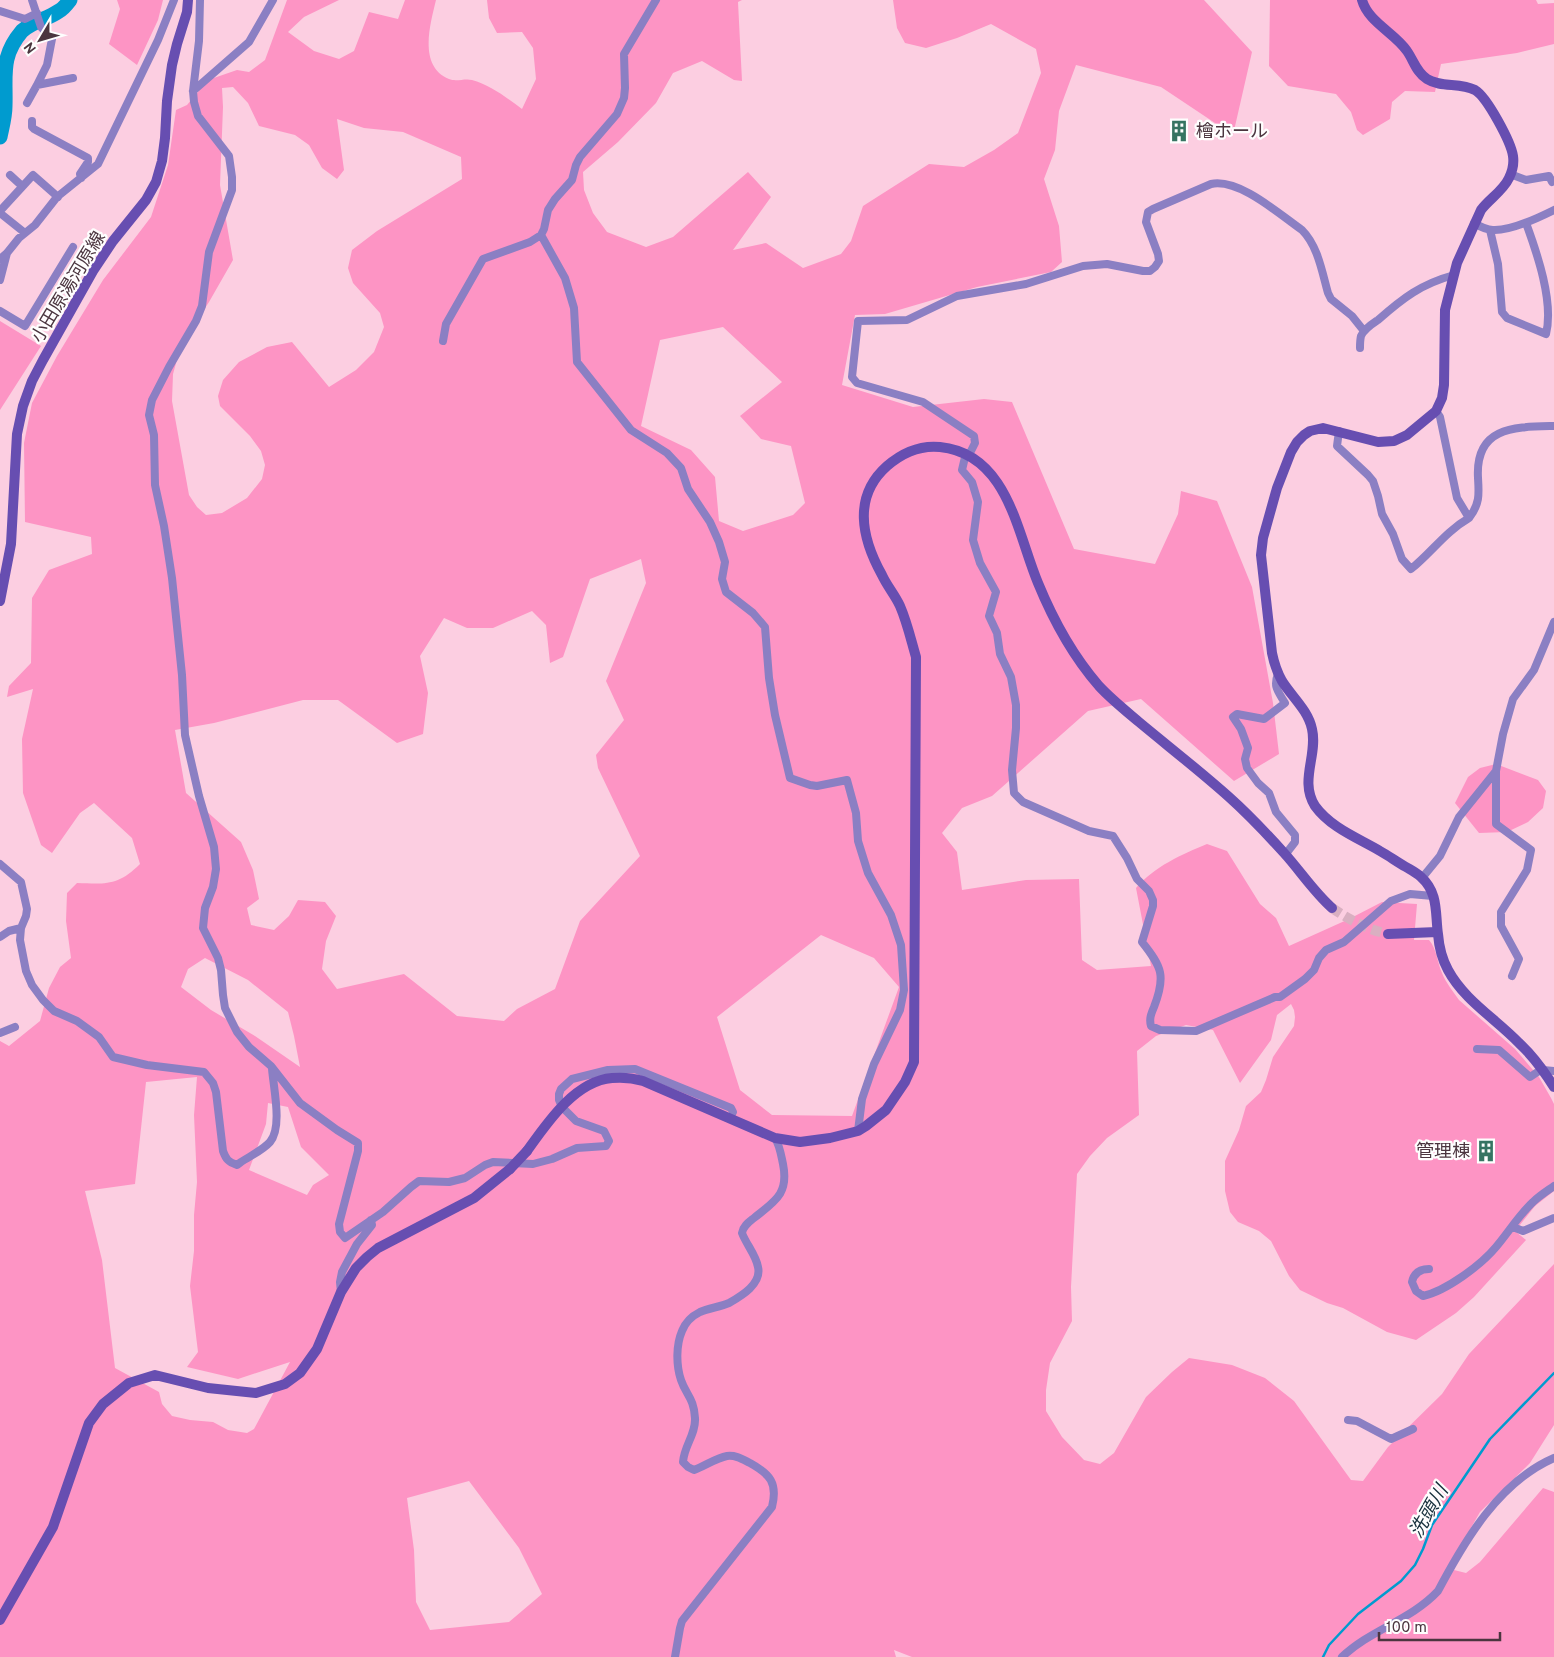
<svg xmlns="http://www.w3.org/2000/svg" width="1554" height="1657" viewBox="0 0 1554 1657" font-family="Overpass,'Noto Sans JP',sans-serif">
<rect width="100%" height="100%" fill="#fccee1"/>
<path fill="#fd94c4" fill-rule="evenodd" d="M117,0h46l-5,20 -21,45 -28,-21 11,-35z
M287,0h52l-35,17 -16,15 26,19 25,8 15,-8 15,-39 29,7 7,-19h31c-6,25 -18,66 13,79 7,3 16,-1 23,1 18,5 34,17 50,29l14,-30 -3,-31 -11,-16 -25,1 -8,-15 -2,-18h255l-4,2 4,79 -8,-1 -32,-19 -29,12 -17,30 -38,39 -35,30 1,18 9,23 14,19 39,15 27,-10 75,-65 23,25 -38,53 33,-7 37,25 38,-14 10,-13 12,-35 66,-42 35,3 30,-17 24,-17 23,-60 -5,-24 -45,-25 -34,14 -31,10 -21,-5 -8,-15 -4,-28h311l48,52 -19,83 -72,-48 -85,-22 -17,46 -4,39 -11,29 15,47 3,36 -11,10 -74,15 -92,27 -30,1 -13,70 71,22 71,-8 28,3 62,147 81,15 23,-50 3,-23 36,10 35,86 21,116 6,51 -45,27 -93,-82 -53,12 -96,85 -30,12 -20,25 15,19 5,38 64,-10 53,-1 3,81 15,10 54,-4 -15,-78c18,-21 46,-34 71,-44l20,7 33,53 16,14 13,28 60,-27 33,-17 35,2 -3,36h15c8,9 8,22 13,33 4,10 11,18 17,27l56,49 24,28 12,21 3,6v87l-19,15 -20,25 11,9 -52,57 -18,16 -40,27 -29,-8 -44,-24 -16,-5 -27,-13 -11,-14 -18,-35 -12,-10 -21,-9 -8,-10 -5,-21v-30l14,-31 7,-24 15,-14 5,-12 7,-23 21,-31 1,-9 -1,-7 -3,-6 -14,11 -6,25 -31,43 -27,-53 -27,-5 -30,11 -19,15 2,64 -32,23 -17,18 -13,18 -6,113 1,34 -22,42 -4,27v21l16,26 22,23 16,4 14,-11 32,-56 26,-25 17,-14 43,7 33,13 29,23 57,79 12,1 25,-34 54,-53 27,-40 85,-90v161l-24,38 -50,49 -20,35 -6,23 12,3 14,-11 63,-74 11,4v165h-642l-18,-7 2,7h-896v-616l9,5 31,-25 9,-33 11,-21 11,-9 -5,-37 1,-28 10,-10c29,1 41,3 63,-19l-8,-26 -38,-35 -14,10 -28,40 -11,-8 -18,-52 -1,-54 11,-50 -26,8 2,-11 22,-23 1,-65 17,-28 43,-16 -1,-17 -66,-15 -1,-79 8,-40 25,-47 46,-76 48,-63 17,-52 8,-55 11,-5 21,-25 29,-10 12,2 16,-12zM233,87l15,16 11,23 36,9 14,10 13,23 15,11 7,-9 -7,-51 27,9 39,4 58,25 1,22 -85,52 -25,19 -4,18 5,15 27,30 4,14 -10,25 -18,18 -27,17 -37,-45 -25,5 -28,15 -16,18 -5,16 2,10 30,30 11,15 4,14 -3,14 -15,19 -25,15 -16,2 -9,-8 -8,-12 -17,-94 1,-27 5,-18 9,-21 22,-33 24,-42 -13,-75 3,-78 -1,-19zM723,327l59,55 -42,34 21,23 30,7 14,57 -12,12 -50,16 -24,-10 -4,-44 -24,-27 -50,-24 19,-86zM641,559l5,24 -40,98 18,39 -28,35 2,13 42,88 -60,65 -25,68 -38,20 -13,12 -47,-5 -53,-42 -67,15 -15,-20 4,-28 10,-25 -11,-14 -27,-2 -9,16 -15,14 -23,-5 -4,-17 12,-9 -6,-29 -12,-28 -55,-49 -11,-63 39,-7 89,-23h35l59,43 26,-9 5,-41 -8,-37 24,-38 23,10h26l39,-17 14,14 4,38 13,-6 27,-78zM821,935l53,23 25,29 -47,129 -80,-1 -32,-25 -23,-73zM205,958l43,22 40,32 6,24 6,31 -45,-31 -44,-26 -30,-23 7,-18zM197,1077l-3,38 3,67 -3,33v36l-4,35 8,66 -11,15 51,12 52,-17 -36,67 -7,4 -19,-3 -15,-8 -23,-2 -18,-4 -10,-12 -3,-12 -44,-24 -13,-108 -17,-69 50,-7 11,-102zM268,1103l20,4 13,40 28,28 -16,10 -6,10 -58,-25 17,-46zM469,1481l50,67 23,46 -33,28 -79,8 -14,-28 -2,-52 -7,-52z
M1270,0h266l2,4 16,-1v41l-37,9 -76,11 -6,28 -30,-1 -13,11 -2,17 -27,16 -6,-5 -6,-18 -15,-18 -48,-8 -19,-20z
M0,321l41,25 -41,64z
M1496,764l42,16 8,11 -3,17 -15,14 -21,10 -28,1 -24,-30 13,-26 12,-9z"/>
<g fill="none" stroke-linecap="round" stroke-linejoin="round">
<path stroke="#009bcf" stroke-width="2.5" d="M1323,1657l6,-12 29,-31 43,-33 14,-16 8,-16 9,-24 58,-86 64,-66"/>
<path stroke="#009bcf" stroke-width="15" d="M0,137c2,-10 5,-20 5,-31 1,-31 -5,-49 17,-75 13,-11 24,-11 37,-20 4,-2 8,-7 11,-11"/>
<path stroke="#d9afc1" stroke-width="10" stroke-dasharray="10 5" stroke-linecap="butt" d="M1332,908c18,12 34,21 56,26"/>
<path stroke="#8b7fc3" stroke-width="8" d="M32,0l9,27 11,12 -5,26 -10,20
M200,0l-1,41 -6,50 1,11 4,14 31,40 3,21v13l-23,62 -7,54 -6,15 -27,46 -17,33 -3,15 5,20 1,50 9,41 8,52 10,97 3,60 14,61 15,51 2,22 -3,18 -8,21 -2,20 15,30 3,12 2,25 2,13 12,24 12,15 22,19 29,37 37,27 21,13v8l-19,73 1,8 5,6 38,-26 28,-25 8,-6 30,1 16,-4 20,-13 8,-3 40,2 19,-5 25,-11 29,-2 3,-5 -5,-10 -28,-10 -14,-14 -3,-7v-6l2,-5 11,-10 36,-9 27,-1 96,39 2,4 -3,6
M0,11l25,8 12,-6
M193,91l56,-49 24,-42
M27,103l10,-18 36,-7
M32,121v6l2,2 54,29v4l-8,12 1,4
M1510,174l16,6 23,-4 3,6 2,-1
M10,175l12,11
M0,211l33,-36 25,22
M0,213l25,20
M1474,223c5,3 13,7 19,7 18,1 45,-12 61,-20
M1490,230l8,34 4,48 5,6 39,16c8,-32 -9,-81 -20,-111
M541,235l24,43 9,30 3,54 54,68 36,23 14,15 7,21 22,33 9,20 6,20 -3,17 4,13 27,21 12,14 4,51 6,37 15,63 20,7 7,1 30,-6 9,33 2,28 10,32 23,42 10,30 3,45 -4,20 -26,54 -12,35 -4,32
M0,259l7,-6 12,-15 16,-13 22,-28 41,-33 60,-124 16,-40
M0,280l7,-27
M0,311l25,15 48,-79
M443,341l3,-17 37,-65 47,-17 11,-7 3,-6 4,-19 7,-11 17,-19 4,-15 4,-8 37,-43 7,-16 1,-10 -1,-34 32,-54
M1360,348c0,-4 0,-8 1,-12 3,-7 11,-12 17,-16 25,-22 43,-36 76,-45
M1339,431l-2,15 31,29 5,6 5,15 4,18 11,20 9,25 9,10c21,-17 34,-37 58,-51l-12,-20 -17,-81 -4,-6
M966,453l-4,17 10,12 6,20 -5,38 7,23 16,29 -7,24 8,17 3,21 11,23 5,28v23l-4,42 2,23 9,9 66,29 24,5 14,22 10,21 12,12 4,9v6l-11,36c20,25 24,34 12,65 -3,7 -5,12 -3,19l9,4 36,1 79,-34h5l25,-18 9,-9 5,-12 7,-8 18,-8 47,-41 19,-7 23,2
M969,455l6,-12 -1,-7 -51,-34 -66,-19 -5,-6 6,-56 49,-1 50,-24 69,-12 57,-18 24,-2 36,7h7l5,-4 4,-6 -1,-7 -12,-32 2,-10 5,-3 58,-25c28,-6 68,30 91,46 16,16 20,42 26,63l3,6 21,17 12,15
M1469,518c11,-14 10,-24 9,-40 -3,-52 37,-51 76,-52
M1278,674c-5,13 0,17 7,29l-21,16 -27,-5 -4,3 8,12 7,19 -3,11 2,9 11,15 11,10 7,19 19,23v7l-10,13
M1496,771v53l35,26 -4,20 -26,42v14l18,33 -7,17
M0,864l21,18 6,27 -1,7 -5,12 -1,12 6,31 6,14 11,15 11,11 23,10 22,16 14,20 34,8 57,7 9,11 3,9 7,59c3,8 5,11 14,14l4,-3c9,-6 22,-12 29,-20 13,-15 3,-56 2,-74
M1422,878l18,-22 19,-39 37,-46 7,-37 10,-35 21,-29 20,-48
M0,937l9,-6 12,-3
M0,1033l15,-6
M1477,1049l22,1 31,27 12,-8
M1543,1070l11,1
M1513,1227l10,4 31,-13
M1429,1269c-9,0 -15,4 -17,13l4,9 7,5c23,-5 58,-31 73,-49 12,-14 23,-32 37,-45 6,-6 14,-11 21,-16
M341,1292l-1,-10 2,-10 15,-28 15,-19 -1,-5
M1348,1420l9,1 34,18 22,-10
M675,1657l5,-29 2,-7 90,-114c6,-24 -2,-33 -22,-44 -8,-4 -14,-8 -23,-7 -11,2 -22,10 -33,14l-6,-3 -5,-5c1,-16 13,-28 12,-44 -1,-20 -9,-23 -14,-38 -5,-15 -5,-35 1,-49 3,-8 10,-15 18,-19 9,-4 20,-5 29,-9 12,-7 33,-19 29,-36 -2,-12 -12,-23 -16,-34 1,-7 7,-11 12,-15 21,-17 35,-24 29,-54 -2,-9 -3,-18 -8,-26
M1342,1657c28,-27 69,-37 96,-66 27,-51 61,-109 116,-133"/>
<path stroke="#674eb1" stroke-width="10" d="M1362,0c6,22 33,33 45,51 7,10 9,21 20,28 14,9 33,3 48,11 12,7 36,52 38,66 1,7 -1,16 -4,22 -6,13 -20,21 -28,32l-24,53 -12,47 -1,75 -2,13 -6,13 -29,24 -13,6 -16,1 -55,-14 -13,3 -6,4 -7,7 -6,10 -14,36 -14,50 -2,17 11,98c2,10 5,19 10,28 10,16 26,29 30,48 6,26 -13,52 3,77 16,22 43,32 65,45 9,5 17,11 26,16 5,3 11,6 15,10 18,16 14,37 17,57 1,13 4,25 10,36 16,30 48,49 71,73 14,13 25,28 35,44
M0,601l11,-57 6,-110 6,-28 9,-25 11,-21 50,-89 20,-30 33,-41 10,-18 6,-21 3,-23 2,-37 5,-36 5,-21 10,-32 1,-12
M1388,934l49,-2
M527,1151c20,-28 48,-70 85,-73 11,-1 21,0 31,3l132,57 25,4 30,-4 28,-7 8,-5 20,-16 19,-28 9,-20 2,-405c-5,-17 -9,-35 -16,-51 -5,-11 -13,-20 -18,-31 -20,-36 -30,-78 5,-109 15,-13 33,-21 53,-19 68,7 77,86 98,136 16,39 34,72 61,103 12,13 27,25 40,36 30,25 61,49 90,75 19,17 38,37 56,57 16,18 29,38 47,54
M0,1620l53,-93 36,-104 14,-19 26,-21 26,-8 53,13 48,5 29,-9 15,-11 17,-24 24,-57 15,-24 11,-11 11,-9 96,-50 36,-29"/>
<path stroke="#674eb1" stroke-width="10" d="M510,1169l17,-18"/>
</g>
<defs>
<g id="building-bare" transform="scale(1.725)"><path d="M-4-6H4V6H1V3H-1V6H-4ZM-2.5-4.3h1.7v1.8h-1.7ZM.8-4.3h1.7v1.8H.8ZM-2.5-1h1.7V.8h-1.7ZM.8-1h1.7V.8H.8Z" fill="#367462" stroke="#fefefe" stroke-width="2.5" paint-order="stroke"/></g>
</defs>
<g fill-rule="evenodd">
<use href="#building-bare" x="1179" y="131"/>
<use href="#building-bare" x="1486" y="1151"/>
</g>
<g text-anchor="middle" stroke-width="4.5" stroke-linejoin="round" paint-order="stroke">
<g font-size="18" fill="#4b353f" stroke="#fefefe" text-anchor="start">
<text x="1196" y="137">檜ホール</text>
<text x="1470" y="1157" text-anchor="end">管理棟</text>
</g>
<g font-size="18" fill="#4b353f" stroke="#fefefe">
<text transform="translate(68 287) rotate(-59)" y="6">小田原湯河原線</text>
</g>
<g font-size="19" font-style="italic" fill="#17303c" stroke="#fefefe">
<text transform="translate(1428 1511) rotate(-60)" y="7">洗頭川</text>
</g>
</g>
<g transform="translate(40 40) rotate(232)" stroke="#fefefe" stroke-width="4" paint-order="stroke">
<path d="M0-4L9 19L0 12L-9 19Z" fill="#4b353f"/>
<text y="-8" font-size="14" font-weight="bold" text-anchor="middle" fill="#4b353f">N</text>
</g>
<path d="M1379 1632v8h121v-8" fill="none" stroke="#4b353f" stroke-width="2.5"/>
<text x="1386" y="1632" font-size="15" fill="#4b353f" stroke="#fefefe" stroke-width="4" paint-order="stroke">100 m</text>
</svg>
